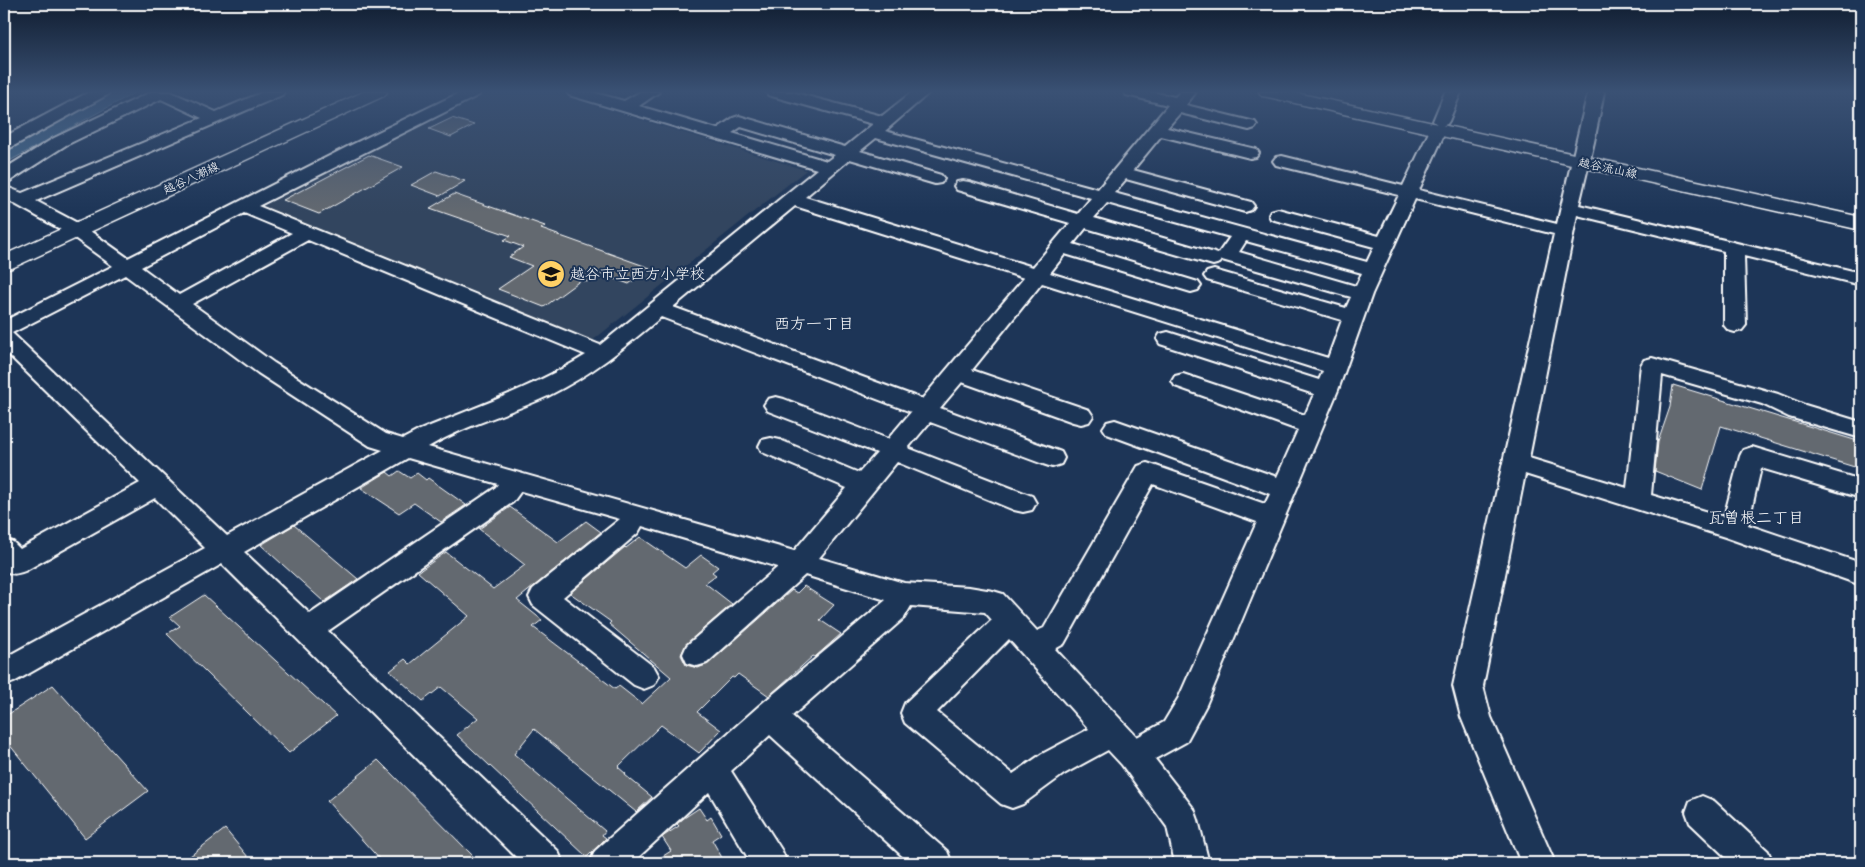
<svg xmlns="http://www.w3.org/2000/svg" width="1865" height="867" viewBox="0 0 1865 867" font-family="'Balsamiq Sans','Klee One',sans-serif">
<rect width="100%" height="100%" fill="#1d3557"/>
<filter id="ink" filterUnits="userSpaceOnUse"><feTurbulence type="fractalNoise" baseFrequency=".02" numOctaves="2"/><feDisplacementMap in="SourceGraphic" scale="10" xChannelSelector="R" yChannelSelector="G"/><feConvolveMatrix kernelMatrix="1 2 1 2 8 2 1 2 1" color-interpolation-filters="sRGB"/></filter>
<g filter="url(#ink)">
<path fill="#32455e" d="M489,92h61l256,78 -214,171 -330,-134 119,-64z"/>
<path fill="#446b8c" stroke="#8fa6ba" d="M113,92h23l-132,72v-14z"/>
<path fill="#64696f" stroke="#fff" d="M452,118l22,7 -23,12 -22,-8z
M369,155l34,12 -84,47 -36,-14z
M436,171l29,10 -25,15 -29,-11z
M454,194l91,32 -4,3 109,39 -21,16 -30,-11 -12,9 -6,-2 -37,27 -46,-18 34,-23 -23,-9 14,-10 -19,-7 7,-4 -81,-28z
M1673,385l188,57v27l-140,-43 -19,64 -47,-19 3,-29 12,-35z
M399,471l11,7 7,-5 9,7 2,-2 38,27 -25,17 -27,-19 -15,10 -38,-25 26,-16 5,4z
M510,507l48,35 28,-21 15,11 -84,68 25,20 -9,7 82,62 4,-3 23,18 29,-27 -62,-53 2,-2 -41,-29 55,-46 1,1 14,-11 45,31 16,-13 17,12 -6,5 4,3 -11,8 27,21 -46,40 -5,11 5,10 12,3 10,-4 84,-74 5,3 7,-7 30,19 -14,15 21,14 -26,23 -2,-1 -44,40 -31,-22 -4,4 -2,-1 -35,35 24,18 -22,23 -38,-28 -43,42 8,7 -1,1 27,22 -16,15 -102,-83 -20,25 91,77 -3,4 4,3 -19,19 -130,-122 21,-17 -37,-31 -18,14 -33,-30 15,-12 5,5 59,-48 -51,-44 28,-20 47,37 32,-24 -46,-36z
M294,525l37,31 27,23 -34,23 -63,-57z
M204,595l132,121 -47,37 -122,-119 13,-8 -10,-9z
M53,685l95,106 -63,47 -81,-100v-21z
M378,760l102,103h-97l-56,-62z
M699,808l8,12 4,-3 10,17 -9,6 13,23h-73l19,-12 -9,-14 17,-11 -2,-2 7,-6z
M225,829l28,34h-72z"/>
<g fill="none" stroke-linecap="round" stroke-linejoin="round">
<g stroke="#fff" stroke-width="4">
<path id="minor" d="M89,92h20l-2,3 -97,53 -6,1v-12z
M151,92h20l45,20 47,-20h21l-2,3 -246,106 47,25 45,32 221,-112 112,-54h20l-2,3 -221,111 342,139 217,-176 -248,-74 -2,-3h25l32,9 16,-9h19l-20,14 78,23 16,-11 6,-2 106,31 28,-23 -105,-29 -2,-3h26l90,24 30,-24h18l-45,39 213,58 70,-84 -42,-10 -2,-3h28l23,5 5,-5h16l-10,13 69,17 2,3 -2,3 -6,2 -69,-17 -13,15 89,21 3,4 -3,4 -6,1 -89,-22 -28,34 118,32 3,4 -3,4 -6,2 -119,-33 -12,14 253,69 7,-15 -103,-28 -2,-4 2,-4 7,-2 101,27 20,-41 -123,-30 -3,-4 3,-4 6,-1 121,30 27,-56 2,-4 6,-1 -5,-4 12,-29h16l-12,29 -2,3 -6,2 5,4 -27,60 138,34 31,-132h16l-10,50 -15,63 282,68v12l-117,-29 2,69 -4,5 -7,2 -7,-2 -4,-5v-74l-147,-36 -48,243 98,30 14,-123 3,-5 8,-2 126,36 27,11 56,17v16l-72,-21 -27,-13 -100,-29 -11,120 73,22 16,-61 3,-6 9,-3 109,33v18l-100,-30 -13,57 113,38v22l-136,-48 -200,-63 -42,212 8,31 64,146h-34l-60,-146 -8,-31 101,-452 -139,-35 -43,95 -34,96 -132,315 -20,37 -31,17 39,50 4,11 11,43h-34l-8,-36 -45,-62 -14,-15 -44,24 -41,30 -11,4 -11,-4 -96,-81 -4,-10 4,-10 87,-83 -7,-8 -74,-6 -7,12 -112,98 155,135 5,12h-42l-140,-128 -39,36 51,80 5,12h-36l-42,-71 -77,71h-42l5,-12 164,-145 127,-106 -81,-25 -98,88 -10,3 -10,-3 -4,-9 4,-9 91,-78 -136,-41 -4,7 -75,64 91,70 5,9 -5,9 -10,4 -10,-4 -101,-80 -4,-8 4,-8 87,-70 -99,-28 -8,11 -185,129 230,220 5,12h-41l-300,-299 -208,118 -10,4v-28l201,-110 -50,-50 -130,73c-8,3 -15,5 -21,-3v-29l9,3 7,7 120,-66 -136,-133v-29l109,-55 -44,-32 -65,-36v-12l18,7 180,-75 -41,-19 -95,46 -56,36 -6,1v-13l50,-31zM741,127l94,28 -8,6 -95,-28zM876,138l215,60 -13,16 -109,-32 -6,-1 -6,1 -3,4 3,4 113,33 -37,44 -228,-70 45,-38 85,25 6,-1 3,-4 -3,-4 -81,-24zM1107,203l123,34 -12,17 -124,-36zM795,206l229,72 -102,121 -249,-92zM244,213l48,20 -113,62 -38,-28zM1086,228l120,35 7,2 7,-2 2,-3 129,37 -5,11 -132,-38 -7,2 -3,4 3,4 135,40 -14,38 -278,-85 15,-19 126,38 7,-2 3,-4 -3,-4 -125,-38zM308,240l278,115c-52,32 -110,52 -166,75l-17,9 -17,-5 -112,-71 -82,-59zM1246,241l116,32 -6,13 -117,-34zM125,275l133,98 112,73 13,4 -156,86 -215,-203zM1042,283l281,88 -4,9 -151,-48 -8,2 -3,5 3,5 154,50 -9,21 -122,-41 -8,2 -3,5 3,5 123,44 -21,47 -162,-57 -8,2 -4,6 4,6 163,60 -5,10 -109,-38 -9,-3 -9,3 -94,162 -7,3 -34,-37 -10,-3 -24,-4 -65,-4 -85,-25 78,-96 117,48 9,2 9,-2 4,-7 -4,-7 -124,-48 22,-26 113,42 9,3 9,-3 3,-6 -3,-6 -121,-44 22,-26 111,40 8,2 8,-2 4,-6 -4,-6 -117,-40zM661,317l250,95 -23,27 -104,-40 -8,-2 -8,2 -4,6 4,6 109,42 -18,20 -79,-33 -9,-2 -9,2 -3,6 3,6 85,36 -53,63 -366,-104c37,-22 81,-33 120,-51 43,-21 76,-48 113,-79zM408,458l90,26 -3,4 -185,126 -66,-62zM1153,484l104,38 -78,175 -15,25 -27,15 -82,-88 9,-5zM1009,639l80,90 -47,25 -29,20 -76,-62z
M1702,796l12,5 54,50 5,12h-41l-42,-40 -4,-11 4,-11z"/>
</g>
<g stroke="#fff" stroke-width="3">
<path id="major" d="M363,92h24l-3,4 -372,172 -8,2v-15z
M1259,92h33l569,125v13l-593,-133 -6,-1z"/>
</g>
<use href="#minor" fill="#1d3557" fill-rule="evenodd"/>
<use href="#major" fill="#1d3557" fill-rule="evenodd"/>
</g>
</g>
<linearGradient id="sky" x2="0" y2="1"><stop stop-color="#101d30"/><stop offset="0.43" stop-color="#3a5174"/><stop offset="1" stop-color="#3a5174" stop-opacity="0"/></linearGradient>
<rect width="1865" height="213" fill="url(#sky)"/>
<defs>
<g id="school-disc" transform="scale(1.4375)"><circle r="9.5" fill="#ffd166" stroke="#1d3557"/><path d="M0-5L7-2L0 1L-7-2ZM-4 1L0 2.5L4 1V4Q0 6-4 4Z" fill="#111"/></g>
</defs>
<g fill-rule="evenodd">
<use href="#school-disc" x="551" y="274"/>
</g>
<g text-anchor="middle" stroke-width="4" stroke-linejoin="round" paint-order="stroke">
<g font-size="12" fill="#fff" stroke="#1d3557">
<text transform="translate(1608 168) rotate(12)" y="4">越谷流山線</text>
<text transform="translate(191 178) rotate(-25)" y="4">越谷八潮線</text>
</g>
<g font-size="15" fill="#fff" stroke="#1d3557" text-anchor="start">
<text x="570" y="279">越谷市立西方小学校</text>
</g>
<g font-size="16" fill="#fff" stroke="#1d3557">
<text x="814" y="329">西方一丁目</text>
<text x="1756" y="523">瓦曽根二丁目</text>
</g>
</g>
<rect width="1865" height="867" fill="none" stroke="#1d3557" stroke-width="20"/>
<rect x="10" y="10" width="1845" height="847" fill="none" stroke="#fff" stroke-width="2" filter="url(#ink)"/>
</svg>
